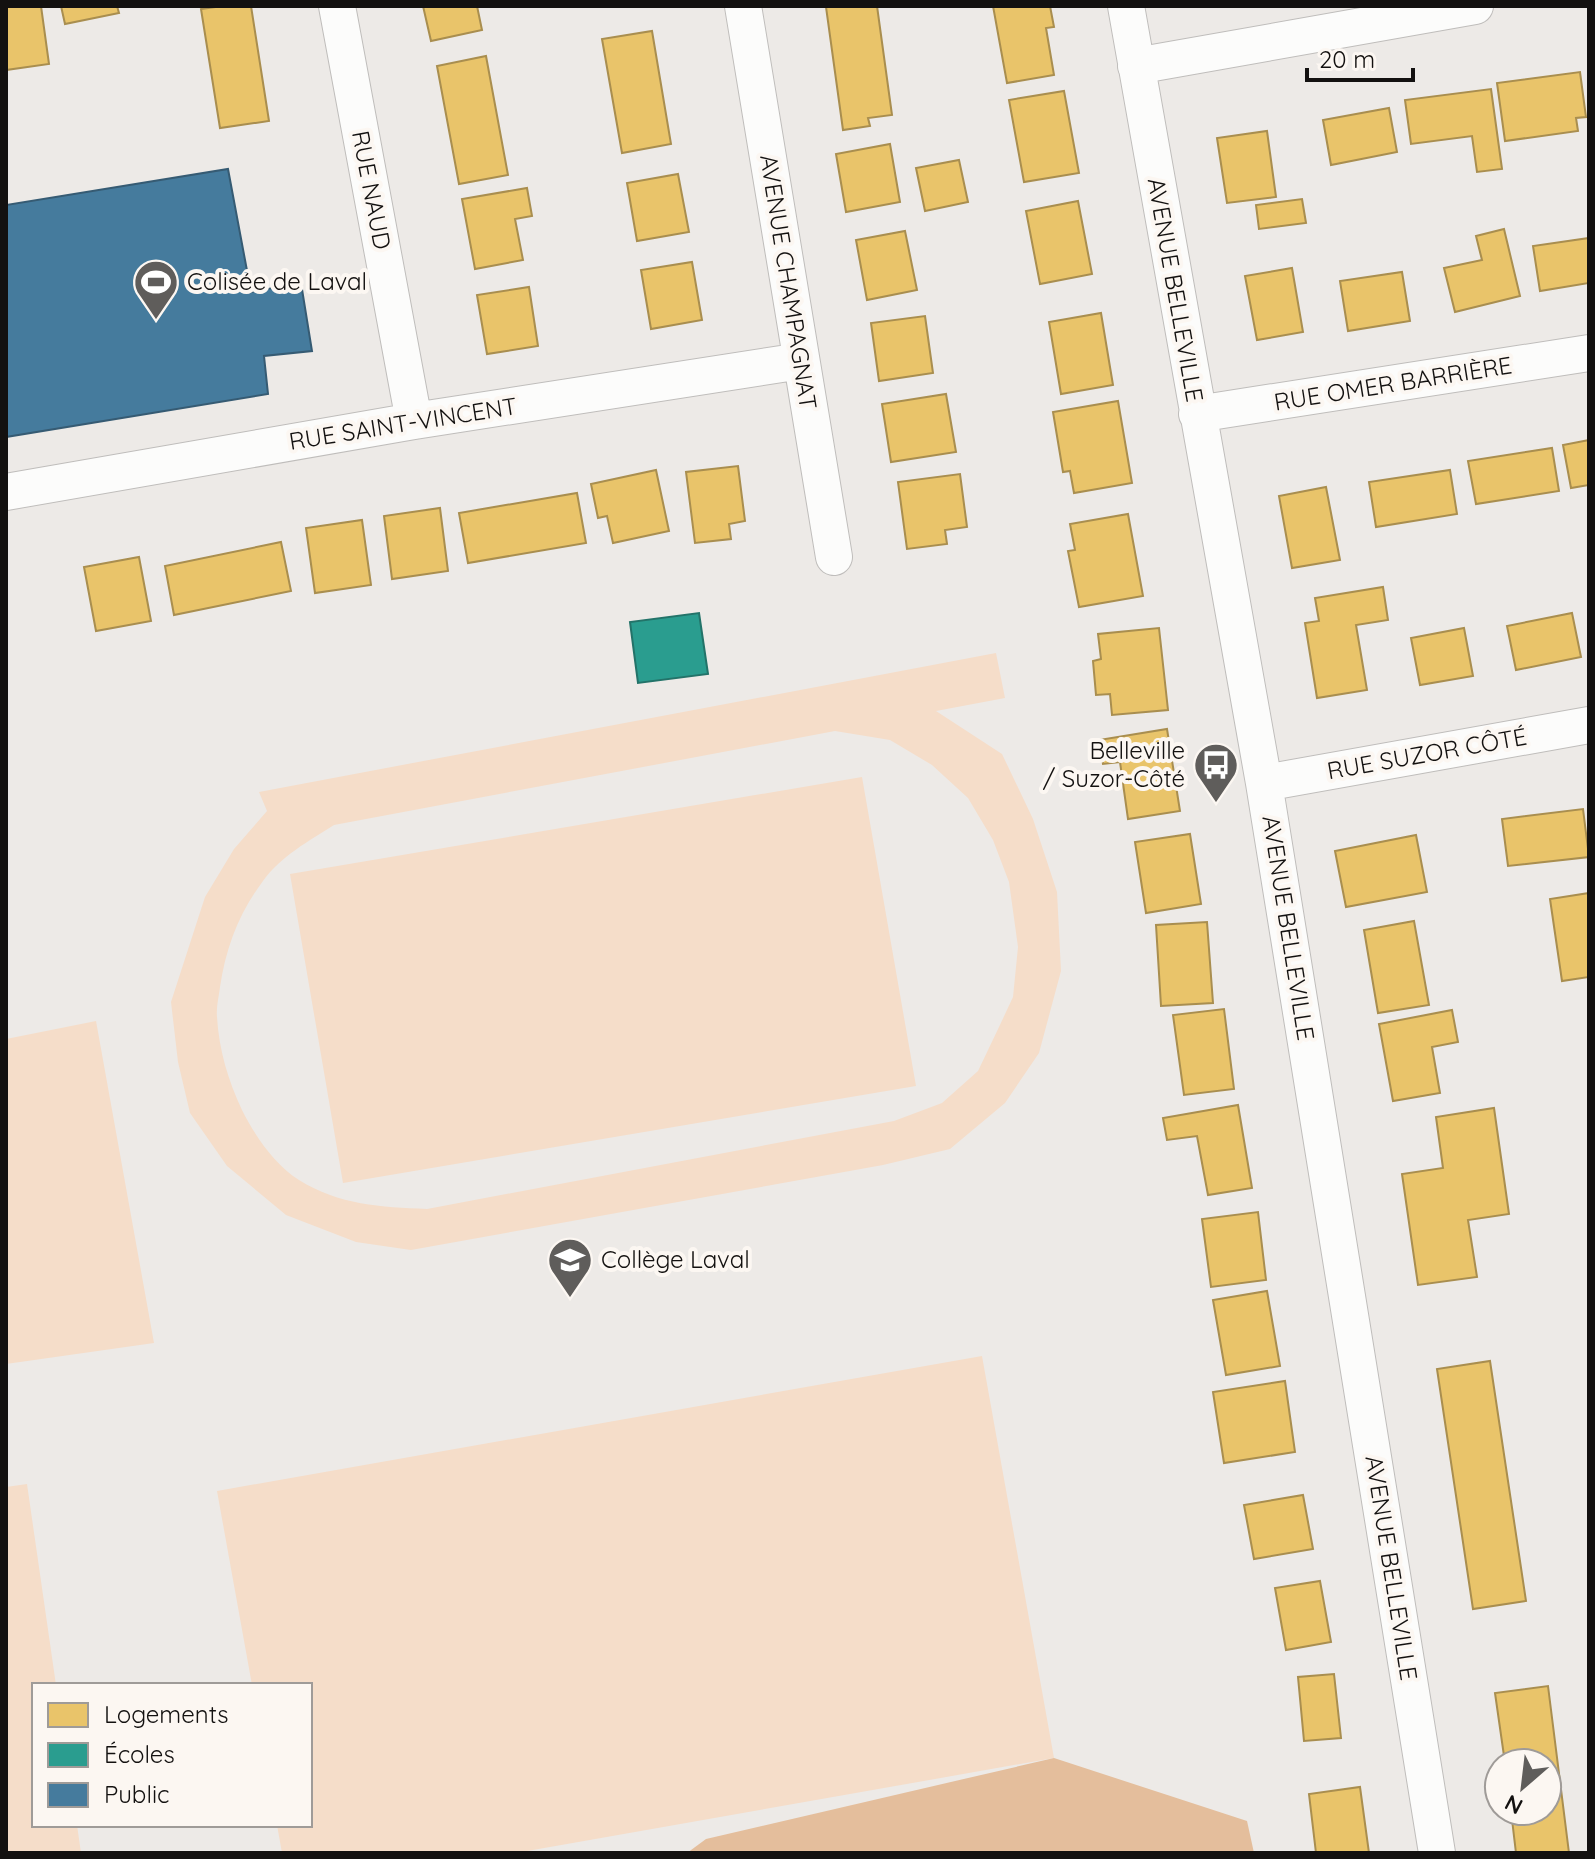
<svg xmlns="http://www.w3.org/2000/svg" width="1595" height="1859" viewBox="0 0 1595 1859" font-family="Quicksand,sans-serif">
<rect width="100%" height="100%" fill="#edeae7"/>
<path fill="#f5ddc9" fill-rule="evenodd" d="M996,653l9,45 -69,13 66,43 31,65 24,73 4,79 -22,82 -34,50 -55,46 -67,16 -472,85 -55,-8 -70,-27 -59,-49 -37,-53 -12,-51 -7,-60 34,-105 29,-48 33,-38 -8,-19zM835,731l55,9 42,25 36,33 25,42 16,42 9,65 -5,50 -14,30 -21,44 -36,32 -48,18 -467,88c-46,-2 -88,-4 -128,-29 -25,-16 -44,-44 -57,-70 -14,-30 -23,-60 -25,-93 -1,-10 2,-21 3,-30 6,-40 19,-74 43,-106 18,-25 46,-40 71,-56z
M862,777l54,309 -573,97 -53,-309z
M96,1021l58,322 -148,21v-325z
M982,1356l72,402 -538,95h-234l-5,-28h33v-140h-58l-35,-194z
M27,1484l29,201h-22v140h43l4,28h-75v-366z"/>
<path fill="#e4be9c" d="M1054,1758l193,63 7,32h-567l19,-14z"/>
<path fill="#e9c46a" stroke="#a98e4f" stroke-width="2" d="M6,6h35l8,58 -43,6z
M61,6h56l2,7 -54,11z
M223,6h28l18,115 -49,7 -19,-119z
M423,6h54l5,24 -51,11z
M877,6l15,109 -24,3 2,8 -27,4 -17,-123z
M993,6h57l4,21 -8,1 8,47 -47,8z
M652,31l19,113 -49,9 -20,-114z
M486,56l22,119 -49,9 -22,-118z
M1580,72l6,45 -10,1 2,13 -73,10 -8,-58z
M1491,89l11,80 -25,3 -5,-36 -61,8 -6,-44z
M1064,91l15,82 -55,9 -15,-82z
M1389,108l8,44 -66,13 -8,-45z
M1267,131l9,66 -49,6 -10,-65z
M890,144l10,58 -54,10 -10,-58z
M959,160l9,42 -43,9 -9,-43z
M678,174l11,58 -52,9 -10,-58z
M527,188l5,28 -17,3 8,41 -48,9 -13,-70z
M1302,199l4,24 -47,6 -3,-24z
M1078,201l14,73 -52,10 -14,-73z
M1504,229l16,67 -65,16 -11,-44 38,-8 -6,-24z
M905,231l12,59 -50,10 -11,-60z
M1589,238v45l-49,8 -7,-45z
M692,262l10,58 -51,9 -10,-59z
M1292,268l11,64 -46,8 -12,-64z
M1402,272l8,49 -62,10 -8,-50z
M529,287l9,59 -51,8 -10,-59z
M1101,313l12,72 -52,9 -12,-72z
M925,316l8,57 -54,8 -8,-58z
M946,394l10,58 -65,10 -9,-58z
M1118,401l14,82 -58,10 -4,-22 -7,1 -10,-60z
M1589,440v45l-18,3 -8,-43z
M1552,448l7,43 -83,13 -8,-43z
M738,466l7,55 -16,3 2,15 -36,4 -9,-71z
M656,470l13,61 -56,12 -6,-27 -9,2 -7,-34z
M1450,470l7,44 -81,13 -7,-45z
M960,474l7,53 -22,3 2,14 -40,5 -9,-67z
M1326,487l14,73 -48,8 -13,-72z
M577,493l9,50 -118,20 -9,-50z
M440,508l8,63 -56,8 -8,-63z
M1128,514l15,82 -64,11 -11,-56 7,-1 -5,-26z
M362,520l9,65 -56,8 -9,-65z
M281,542l10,49 -117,24 -9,-49z
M139,557l12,64 -55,10 -12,-64z
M1383,587l5,33 -32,5 11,65 -50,8 -12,-75 14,-2 -4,-23z
M1572,613l9,44 -65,13 -9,-44z
M1159,628l9,82 -56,5 -2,-21 -14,1 -3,-34 8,-2 -3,-25z
M1464,628l9,48 -53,9 -9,-47z
M1167,729l13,82 -52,8 -8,-57 -17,2 -4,-24z
M1583,809l6,48 -81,9 -6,-47z
M1190,834l11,70 -55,9 -11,-71z
M1416,835l11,57 -81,15 -11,-56z
M1589,893v84l-27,4 -12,-82z
M1414,921l15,84 -51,8 -14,-83z
M1207,922l6,81 -52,3 -5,-81z
M1224,1009l10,80 -50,6 -11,-80z
M1452,1010l6,32 -26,5 8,46 -47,8 -14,-77z
M1238,1105l14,83 -44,7 -11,-59 -30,4 -4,-22z
M1494,1108l15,106 -41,6 9,57 -59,8 -16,-111 41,-6 -7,-51z
M1258,1212l8,68 -55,7 -9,-68z
M1267,1291l13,75 -54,9 -13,-75z
M1490,1361l36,240 -53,8 -36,-240z
M1285,1381l10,71 -71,11 -11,-71z
M1303,1495l10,54 -59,10 -10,-54z
M1320,1581l11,61 -45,8 -11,-62z
M1334,1674l7,64 -37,3 -6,-64z
M1548,1686l21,167h-53l-5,-42h36v-48h-42l-10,-70z
M1360,1787l9,66h-53l-7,-59z"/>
<path fill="#2a9d8f" stroke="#237369" stroke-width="2" d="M699,613l9,61 -70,9 -8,-61z"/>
<path fill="#457b9d" stroke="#365b73" stroke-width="2" d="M228,169l23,123 50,-9 11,68 -48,5 4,38 -262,43v-232z"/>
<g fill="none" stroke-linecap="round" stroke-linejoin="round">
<g stroke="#bfbdbb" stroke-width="38">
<path id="minor" d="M337,6l77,415
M743,6l91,551
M1126,6l138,777 173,1070
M1136,66l339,-60
M1197,414l392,-61
M6,492l408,-71 387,-60
M1264,783l325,-58"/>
</g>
<use href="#minor" stroke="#fcfcfb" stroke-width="36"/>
</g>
<defs>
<g id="stadium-pin" transform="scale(2.3)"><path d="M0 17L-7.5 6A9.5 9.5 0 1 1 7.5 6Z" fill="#5f5d5b" stroke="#fcf7f2"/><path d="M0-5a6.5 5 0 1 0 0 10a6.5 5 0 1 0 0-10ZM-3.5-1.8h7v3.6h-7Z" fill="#fff"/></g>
<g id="bus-pin" transform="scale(2.3)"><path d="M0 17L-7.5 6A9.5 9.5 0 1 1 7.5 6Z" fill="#5f5d5b" stroke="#fcf7f2"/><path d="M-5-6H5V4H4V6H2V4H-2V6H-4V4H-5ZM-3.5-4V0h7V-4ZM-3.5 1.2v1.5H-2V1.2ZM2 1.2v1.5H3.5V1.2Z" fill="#fff"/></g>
<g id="school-pin" transform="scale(2.3)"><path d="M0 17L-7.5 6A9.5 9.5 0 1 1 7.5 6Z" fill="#5f5d5b" stroke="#fcf7f2"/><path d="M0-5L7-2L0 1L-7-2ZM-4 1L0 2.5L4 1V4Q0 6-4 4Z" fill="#fff"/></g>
</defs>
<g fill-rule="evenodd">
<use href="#stadium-pin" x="156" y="282"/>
<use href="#bus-pin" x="1216" y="765"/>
<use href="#school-pin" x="570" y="1260"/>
</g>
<g text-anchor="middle" stroke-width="8" stroke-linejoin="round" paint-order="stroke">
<g font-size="24" fill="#131110" stroke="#fcf7f2">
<text transform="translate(371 190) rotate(79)" y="8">RUE NAUD</text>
<text transform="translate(788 282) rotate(81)" y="8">AVENUE CHAMPAGNAT</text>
<text transform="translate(1175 290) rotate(80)" y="8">AVENUE BELLEVILLE</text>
<text transform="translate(1393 384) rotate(-9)" y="8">RUE OMER BARRIÈRE</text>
<text transform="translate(403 424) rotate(-9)" y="8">RUE SAINT-VINCENT</text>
<text transform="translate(1427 754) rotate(-10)" y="8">RUE SUZOR CÔTÉ</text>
<text transform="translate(1288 928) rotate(81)" y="8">AVENUE BELLEVILLE</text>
<text transform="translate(1391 1568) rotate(81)" y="8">AVENUE BELLEVILLE</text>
</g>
<g font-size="24" fill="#131110" stroke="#fcf7f2" text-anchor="start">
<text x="187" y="290">Colisée de Laval</text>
<text x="1185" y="759" text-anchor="end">Belleville<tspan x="1185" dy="28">/ Suzor-Côté</tspan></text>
<text x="601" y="1268">Collège Laval</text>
</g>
</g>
<rect width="1595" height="1859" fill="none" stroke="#131110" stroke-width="16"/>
<rect x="32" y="1683" width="280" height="144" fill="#fcf7f2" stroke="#9f9b98" stroke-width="2"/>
<rect x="48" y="1703" width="40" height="24" fill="#e9c46a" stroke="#9f9b98" stroke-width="2"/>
<text x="104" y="1723" font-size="24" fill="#131110">Logements</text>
<rect x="48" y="1743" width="40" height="24" fill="#2a9d8f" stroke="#9f9b98" stroke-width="2"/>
<text x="104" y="1763" font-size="24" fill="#131110">Écoles</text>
<rect x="48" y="1783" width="40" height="24" fill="#457b9d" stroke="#9f9b98" stroke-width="2"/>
<text x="104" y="1803" font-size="24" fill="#131110">Public</text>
<g transform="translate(1523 1787) rotate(208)"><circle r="38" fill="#fcf7f2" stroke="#9f9b98" stroke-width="2"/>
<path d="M0-6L14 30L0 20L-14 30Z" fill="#5f5d5b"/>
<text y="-12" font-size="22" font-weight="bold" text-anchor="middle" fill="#131110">N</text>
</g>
<path d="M1307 68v12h106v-12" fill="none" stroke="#131110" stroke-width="4"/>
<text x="1319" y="68" font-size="24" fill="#131110" stroke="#fcf7f2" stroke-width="6" paint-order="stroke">20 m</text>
</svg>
